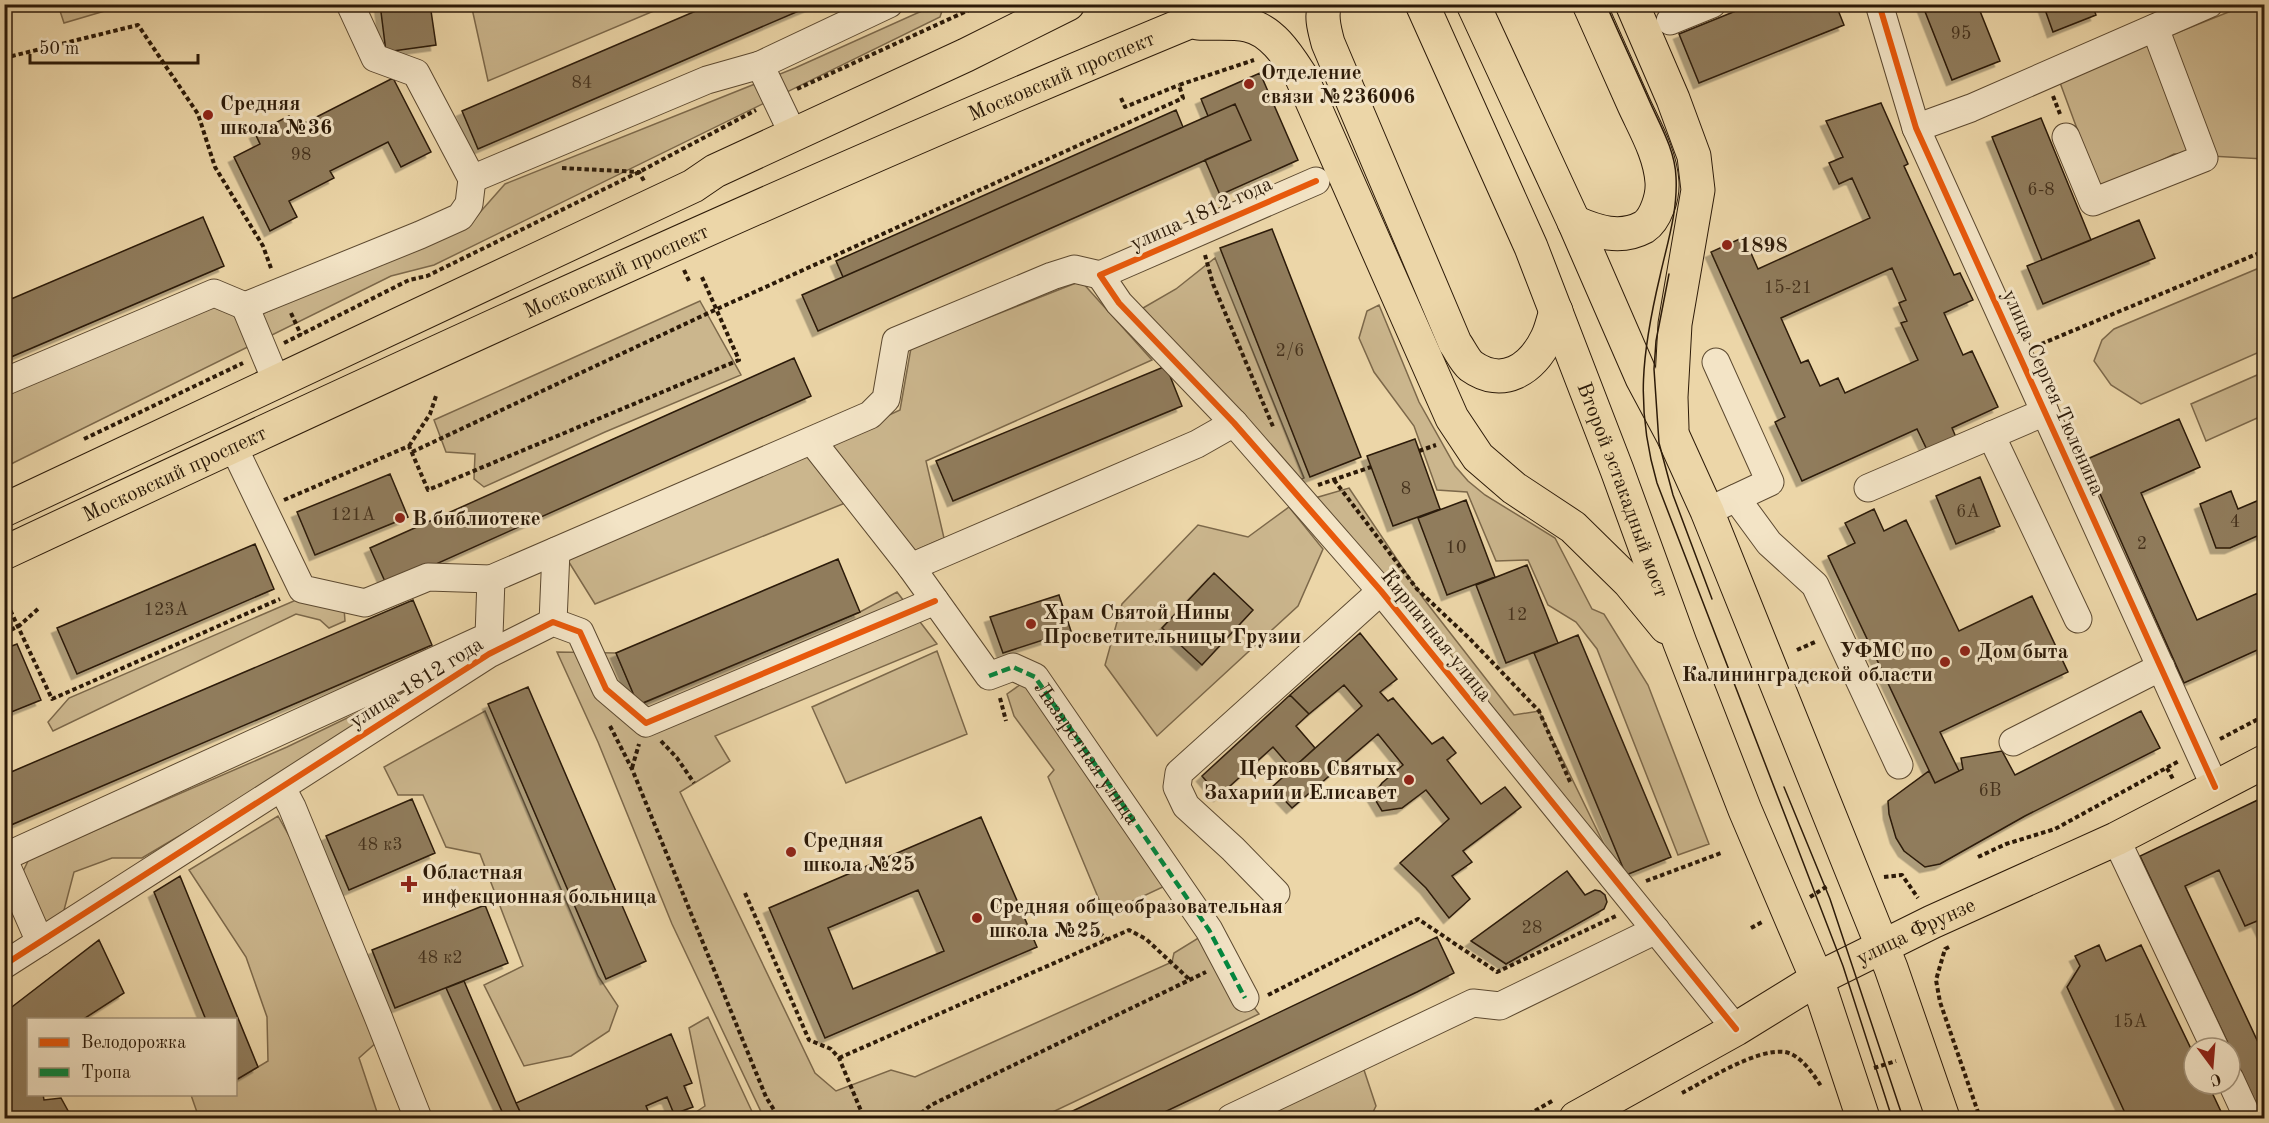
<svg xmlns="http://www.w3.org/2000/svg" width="2269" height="1123" viewBox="0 0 2269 1123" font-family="'Old Standard TT',serif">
<defs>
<filter id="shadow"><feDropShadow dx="-5.5" dy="5.5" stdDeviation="0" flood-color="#0004"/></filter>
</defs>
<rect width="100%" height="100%" fill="#ecd6a8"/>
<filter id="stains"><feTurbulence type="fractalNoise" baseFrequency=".00333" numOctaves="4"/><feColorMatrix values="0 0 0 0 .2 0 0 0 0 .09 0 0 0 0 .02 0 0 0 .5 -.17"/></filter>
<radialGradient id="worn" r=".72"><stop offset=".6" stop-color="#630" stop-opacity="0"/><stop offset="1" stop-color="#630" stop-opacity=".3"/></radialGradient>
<path fill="#cbb68d" stroke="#7c684a" stroke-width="1.5" d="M471,4h197v1l-180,76z
M58,5v-1l67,1 -61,18z
M935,5h9l-4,12 -506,248 -43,11 -386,191v-73l211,-91 44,12 215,-97 30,-34 290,-116z
M2246,5h18v154l-90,-5 -74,37 -41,-111z
M1215,258l89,220 -10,5 -151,-175 33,-19z
M2264,266v84l-123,54 -30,-19 -17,-24 8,-21 12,-11z
M1081,281l71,79 -226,101 18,77 -32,14 -47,-57 -270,109 -28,-45 223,-98 110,-51 11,-62z
M700,301l41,74 -136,57 -121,55 -10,-8 1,-25 -29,-2 -12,-32z
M1379,305l40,97 36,64 13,15 17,14 70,43 37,71 12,5 44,71 61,159 -31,11 -81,-206 -21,-27 -28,-17 -20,-45 -32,1 -29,-69 -30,-2 -23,-64 -40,-54 -15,-34 8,-27z
M2264,372v43l-58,26 -15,-37z
M1349,488l74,110 91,117 25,-4 76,156 -300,-369z
M1289,507l34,42 -25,57 -141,130 -52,-71 17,-61 76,-79 50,12z
M897,592l40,52 -222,92 15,25 -50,31 135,281 21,18 55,-21 24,7 257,-115 2,-9 26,-16 59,77 -219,104h-276l-92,-194 -74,-182 -41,-90 59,1 23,52 221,-93z
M303,597l41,11 1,13 -16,7 -9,-8 -24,-6 -243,117 -5,-9 21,-24z
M937,651l30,83 -121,49 -34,-76z
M1024,682l141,204 -60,28 -57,-137 6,-7 -40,-54 -7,-22z
M403,691l2,5 -19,17 -244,145h-30l-38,14 -11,42 -19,10 -29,-36 14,-29 258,-112z
M485,711l113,265 20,30 -9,25 -38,25 -47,10 -40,-81 39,-19 -43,-112 -34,-7 -23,-52h-25l-14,-28z
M278,816l39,70 61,155 -19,17 20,60h-180l-8,-23 45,-1v-14l32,-19 -1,-44 -21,-60 -57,-87z
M708,1017l47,101h-68l18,-12 -16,-78z
M1362,1064l14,42 -6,12h-121z"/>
<path fill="#907c5b" stroke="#2c1a08" stroke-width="1.5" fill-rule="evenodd" filter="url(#shadow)" d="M380,4h50l6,41 -50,7z
M712,4h103l-337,145 -16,-38z
M1753,4h86l-3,1 8,20 -145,58 -20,-49z
M1922,4h59l-3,2 22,55 -48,19z
M2043,4h49l4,11 -43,17z
M1260,73l38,87 -78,35 -15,-35 46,-20 -16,-36 -27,12 -7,-17z
M393,78l38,74 -30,15 -13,-25 -58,29 4,7 -45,23 8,16 -27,14 -36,-74 26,-13 -5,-11 34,-17 6,12z
M1881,103l27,61 -4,2 50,109 6,-2 13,27 -29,13 19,42 9,-4 26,56 -46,21 7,16 -29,12 -13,-27 -115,52 -27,-59 10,-5 -74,-165 33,-15 14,32 112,-51 -18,-40 -13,6 -10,-21 14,-6 -17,-36zM1892,268l14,32 -7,3 8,18 -6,2 17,37 -73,33 -7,-15 -18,8 -12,-26 -7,3 -20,-45z
M1235,104l16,36 -433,191 -16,-36z
M1176,110l7,17 -340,150 -7,-16z
M2041,118l50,122 -49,20 -50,-123z
M203,217l21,49 -220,94v-58z
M2139,220l16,38 -112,46 -16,-38z
M1272,229l89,228 -51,20 -90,-229z
M794,358l17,38 -424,190 -17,-38z
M1166,366l16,40 -229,95 -17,-40z
M2179,419l21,48 -59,26 56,127 61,-27 6,14v40l-80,36 -99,-223z
M1415,439l25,70 -47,17 -26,-70z
M390,474l18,43 -93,38 -18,-43z
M1980,477l20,49 -44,18 -20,-48z
M2231,491l7,18 26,-11v35l-34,15h-14l-16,-44z
M1466,500l29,77 -48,18 -29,-77z
M1874,509l10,22 22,-11 53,111 73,-35 36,76 -128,60 19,39 -24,12 -107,-227 27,-13 -10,-20z
M255,544l19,45 -197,85 -20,-46z
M838,559l22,53 -222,93 -22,-52z
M1527,565l31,78 -52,20 -30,-78z
M1214,573l39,37 -51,55 -40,-37z
M1059,595l12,36 -68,22 -13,-36z
M413,600l19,45 -428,183v-53z
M1360,633l37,46 -17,13 8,9 5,-3 39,46 11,-7 13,16 -9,7 34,44 24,-17 16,20 -58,44 9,11 -20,14 18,23 -21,19 -23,-30 -26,-25 49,-44 -23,-29 -24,18 -20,3 -9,-15 9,-13 21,-18 -25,-31 -86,74 -20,-21 90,-81 -18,-21 -35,29 -19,-19z
M1578,635l93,222 -45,18 -92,-222z
M17,644l24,56 -37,15v-66z
M528,687l118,274 -40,18 -118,-275z
M1290,695l19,19 -13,12 19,22 -23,21 -19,-22 -54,49 -17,-20z
M2141,711l19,37 -135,68 -85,48 -15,3 -21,-16 -8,-13 -7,-24 -1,-13 41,-30 6,12 28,-14 -2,-11 41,-7 13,24z
M2264,797v138l-7,-14 -12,5 -26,-56 -34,16 79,169v63h-1l-123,-262z
M412,799l23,54 -86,37 -23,-54z
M981,817l56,130 -212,91 -56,-130zM918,890l26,61 -91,38 -25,-61z
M1567,871l18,24 10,-5 5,1 5,4 2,7 -3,7 -98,55 -35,-23z
M180,876l78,191 -22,13v-60h-30l-52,-128z
M485,905l23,58 -113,45 -23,-58z
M1437,937l17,36 -37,19 -265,126h-94z
M99,940l25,53 -42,27h-54v74h15l1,6 17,-2 11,20h-68v-105z
M2099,945l7,16 35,-16 53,110v29h14l16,34h-106l7,-5 -58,-126 13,-21 -5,-10z
M464,981l52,122 7,15h-18l-59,-130z
M671,1034l21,49 -8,3 9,21 -19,7 -7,-17 -21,9 5,12h-128l-7,-15z"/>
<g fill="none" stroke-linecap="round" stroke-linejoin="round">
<g stroke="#5c4930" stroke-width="29">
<g id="minor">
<path d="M1879,4l37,124 299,659"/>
<path d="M1670,21l42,-17"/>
<path d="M1916,128l55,-20 238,-104"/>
<path d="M793,134l-33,-69 129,-61"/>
<path d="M2066,137l27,65 111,-44 -49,-130"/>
<path d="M472,179l235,-99 53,-15"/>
<path d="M1100,275l19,28 115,120 147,168 355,438"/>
<path d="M1100,275l216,-94"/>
<path d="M1716,362l54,120 -49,23"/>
<path d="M4,382l210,-89 31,13"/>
<path d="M277,383l-32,-77 175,-71 40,-18 9,-13 3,-25 -56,-106 -41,-15 -25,-54"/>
<path d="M1991,435l87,184"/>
<path id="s1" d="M812,441l99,126 78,109 24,-9 22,10 174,253 36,68"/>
<path d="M233,446l69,143 63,14 63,-26 63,2"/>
<path d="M1868,488l177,-76"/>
<path d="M1736,498l33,45 46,42 84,180"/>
<path d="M911,567l286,-123 37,-21"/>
<path d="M553,622l3,-71"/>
<path d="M2013,742l148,-75"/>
<path d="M282,788l10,19 87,212 39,99"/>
<path d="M2116,839l99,209"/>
<path d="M4,857l485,-221 2,-57 379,-164 16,-16 10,-58 156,-65 22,-7 26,6"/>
<path d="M4,860l36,82"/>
<path d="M1276,893l-43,-44 -47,-43 -9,-19 2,-14 202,-182"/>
<path d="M4,965l485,-311 64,-32 27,10 26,57 40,34 289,-122"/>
<path d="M2230,1079l18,39"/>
<path d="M1231,1118l242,-115 27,3 156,-76"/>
</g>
</g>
<g stroke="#2c1a08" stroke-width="35">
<g id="major">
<path d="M1325,4c-5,13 0,27 3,39l127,300c5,7 10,18 16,23 32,23 61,3 76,-28 4,-8 6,-18 9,-27"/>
<path id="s2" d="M1422,4l109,243 86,223 63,173 65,167 72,169 46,139"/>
<path d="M1473,4l101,218 68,156 31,58 34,75 184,457 52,150"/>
<path d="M1632,4l41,95 21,57 4,34 -23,134 -4,73 1,31"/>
<path d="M1198,23c16,1 34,-1 49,2 25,5 41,31 54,51l151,342 26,39 36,31 59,39 56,55 37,45"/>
<path d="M1574,222c23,10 46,18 70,5 12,-8 19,-31 18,-45 -2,-28 -17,-53 -28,-77 -15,-34 -30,-67 -45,-101"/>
<path d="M4,510l689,-324 22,-15 251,-116 102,-51"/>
<path id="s3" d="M4,553c406,-190 814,-379 1229,-549"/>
<path id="s4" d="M1576,1118l160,-89 81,-50 115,-57 184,-83 148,-77"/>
</g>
</g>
<path stroke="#2c1a08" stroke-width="4" stroke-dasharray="4.5 3" stroke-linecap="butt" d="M4,58l134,-33 60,89 17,53 48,79 9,25
M797,89l185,-85
M2053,96l7,18
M1121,98l4,9 54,-22
M562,168l77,4 5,9
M1205,255l8,29 61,145
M684,270l5,11
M291,313l10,22
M284,343l125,-63 18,-4 212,-104 117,-62
M2041,344l223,-93
M84,439l159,-76
M409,446l21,-32 6,-18
M1419,451l17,-6
M412,452l305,-143 466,-211 -4,-13 75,-25
M1334,480l83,109 53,50 69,72 32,73
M1318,485l53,-18
M284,500l125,-54 19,44 311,-130 -38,-85
M4,597l48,102 228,-100
M4,633l15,-7 20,-18
M1797,650l18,-8
M1000,698l6,23
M610,726l22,43 134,328 13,21
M2220,739l44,-23
M661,741l16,17 17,25
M632,768l7,-24
M2167,768l7,13
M1978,857l28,-13 49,-15 124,-68
M1884,877l18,-2 16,23
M1646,881l75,-28
M745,893l64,147 22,9 8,9 25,60
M1810,897l19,-12
M1089,922l17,17
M1751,928l13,-7
M1949,947l-4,2 -9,31 4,22 40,116
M1268,995l150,-76 79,53 119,-56
M839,1058l290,-128 17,9 44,41
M1874,1068l22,-7
M1682,1093c25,-13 75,-45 103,-41 16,3 28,22 36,34
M915,1118l16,-13 275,-133
M1522,1118l32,-18"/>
<use href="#minor" stroke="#f3e4c6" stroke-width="27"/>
<use href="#major" stroke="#ecd6a8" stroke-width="33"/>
<path stroke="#2c1a08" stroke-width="1.5" d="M1606,4c14,32 29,64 43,96 11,25 26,50 27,77 2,34 -9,67 -16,99 -18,76 -25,131 -3,207l186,483 49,152
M1669,274l-13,67 -2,28 5,74 14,52 39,104
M1784,787l46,112 73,219"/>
<path stroke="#00873e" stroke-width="4.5" stroke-dasharray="9 4.5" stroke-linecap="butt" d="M989,676l24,-9 22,10 174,253 36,68"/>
<g stroke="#f3e4c6" stroke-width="10">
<path id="cycleway" d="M1879,4l37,124 299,659
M1316,181l-216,94 19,28 115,120 147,168 355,438
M4,965l485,-311 64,-32 27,10 26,57 40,34 289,-122"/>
</g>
<use href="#cycleway" stroke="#e8590c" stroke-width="6"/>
</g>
<g fill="#8f2418" stroke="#f3e4c6" stroke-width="2">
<circle cx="1249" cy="84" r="6"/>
<circle cx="208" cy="115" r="6"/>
<circle cx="1727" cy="245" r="6"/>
<circle cx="400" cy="518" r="6"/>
<circle cx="1031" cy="624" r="6"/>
<circle cx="1965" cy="651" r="6"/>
<circle cx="1945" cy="662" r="6"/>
<circle cx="1409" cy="780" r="6"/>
<circle cx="791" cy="852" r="6"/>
<path d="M406 875h6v6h6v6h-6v6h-6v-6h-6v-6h6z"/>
<circle cx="977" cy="918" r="6"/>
</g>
<g text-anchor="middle" stroke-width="6" stroke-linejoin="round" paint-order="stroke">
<g font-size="18" fill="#45321d">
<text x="1961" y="39">95</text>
<text x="582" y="88">84</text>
<text x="301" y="160">98</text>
<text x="2041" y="195">6-8</text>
<text x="1788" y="293">15-21</text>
<text x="1290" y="356">2/6</text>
<text x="1406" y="494">8</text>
<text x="1968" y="517">6А</text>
<text x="353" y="520">121А</text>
<text x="2235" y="527">4</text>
<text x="2142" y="549">2</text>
<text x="1456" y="553">10</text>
<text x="166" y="615">123А</text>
<text x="1517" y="620">12</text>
<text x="1990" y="796">6В</text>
<text x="380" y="850">48 к3</text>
<text x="1532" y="933">28</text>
<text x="440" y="963">48 к2</text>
<text x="2130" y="1027">15А</text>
</g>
<g font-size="21" font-weight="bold" fill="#2c1a08" stroke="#f3e4c6" text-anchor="start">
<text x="1261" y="79">Отделение<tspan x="1261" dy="24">связи №236006</tspan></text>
<text x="220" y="110">Средняя<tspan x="220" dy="24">школа №36</tspan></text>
<text x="1739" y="252">1898</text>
<text x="412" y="525">В библиотеке</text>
<text x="1043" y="619">Храм Святой Нины<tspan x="1043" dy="24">Просветительницы Грузии</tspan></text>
<text x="1933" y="657" text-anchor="end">УФМС по<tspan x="1933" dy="24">Калининградской области</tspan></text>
<text x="1977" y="658">Дом быта</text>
<text x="1397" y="775" text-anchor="end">Церковь Святых<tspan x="1397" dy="24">Захарии и Елисавет</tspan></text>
<text x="803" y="847">Средняя<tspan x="803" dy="24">школа №25</tspan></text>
<text x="422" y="879">Областная<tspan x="422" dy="24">инфекционная больница</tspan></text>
<text x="989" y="913">Средняя общеобразовательная<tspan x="989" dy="24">школа №25</tspan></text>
</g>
<g font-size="21" fill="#2c1a08" stroke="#f3e4c6">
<text dy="7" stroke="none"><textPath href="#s3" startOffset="1160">Московский проспект</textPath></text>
<text transform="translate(1201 213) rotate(-24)" y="7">улица 1812 года</text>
<text dy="7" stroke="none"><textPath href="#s3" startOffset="674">Московский проспект</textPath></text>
<text transform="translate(2054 392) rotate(66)" y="7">улица Сергея Тюленина</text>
<text dy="7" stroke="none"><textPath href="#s3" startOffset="188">Московский проспект</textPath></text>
<text dy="7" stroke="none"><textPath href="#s2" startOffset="526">Второй эстакадный мост</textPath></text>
<text transform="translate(1437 635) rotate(51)" y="7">Кирпичная улица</text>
<text transform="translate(416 682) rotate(-32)" y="7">улица 1812 года</text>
<text dy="7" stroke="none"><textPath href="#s1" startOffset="436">Лазаретная улица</textPath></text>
<text dy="7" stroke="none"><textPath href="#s4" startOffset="388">улица Фрунзе</textPath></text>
</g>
</g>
<rect width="2269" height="1123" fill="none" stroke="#ecd6a8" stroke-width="24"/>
<rect x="6" y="6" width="2257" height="1111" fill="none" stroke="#2c1a08" stroke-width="3"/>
<rect x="12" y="12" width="2245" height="1099" fill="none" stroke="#2c1a08" stroke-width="1.5"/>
<rect x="27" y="1018" width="210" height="78" fill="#f3e4c6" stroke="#a3937a" stroke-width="1.5"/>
<rect x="39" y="1038" width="30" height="9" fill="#e8590c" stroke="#a3937a" stroke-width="1.5"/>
<text x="81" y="1048" font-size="18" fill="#2c1a08">Велодорожка</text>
<rect x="39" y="1068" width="30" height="9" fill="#00873e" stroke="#a3937a" stroke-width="1.5"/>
<text x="81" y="1078" font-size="18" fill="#2c1a08">Тропа</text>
<g transform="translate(2212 1066) rotate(164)"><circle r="28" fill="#f3e4c6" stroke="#a3937a" stroke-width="1.5"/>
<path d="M0-4.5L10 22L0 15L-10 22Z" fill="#8f2418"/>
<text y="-9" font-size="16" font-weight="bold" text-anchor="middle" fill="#2c1a08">С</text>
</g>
<path d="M30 54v9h168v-9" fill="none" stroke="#2c1a08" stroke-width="3"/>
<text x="39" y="54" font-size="18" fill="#2c1a08" stroke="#f3e4c6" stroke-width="4.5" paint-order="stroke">50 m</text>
<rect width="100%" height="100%" filter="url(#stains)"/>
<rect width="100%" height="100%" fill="url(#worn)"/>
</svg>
